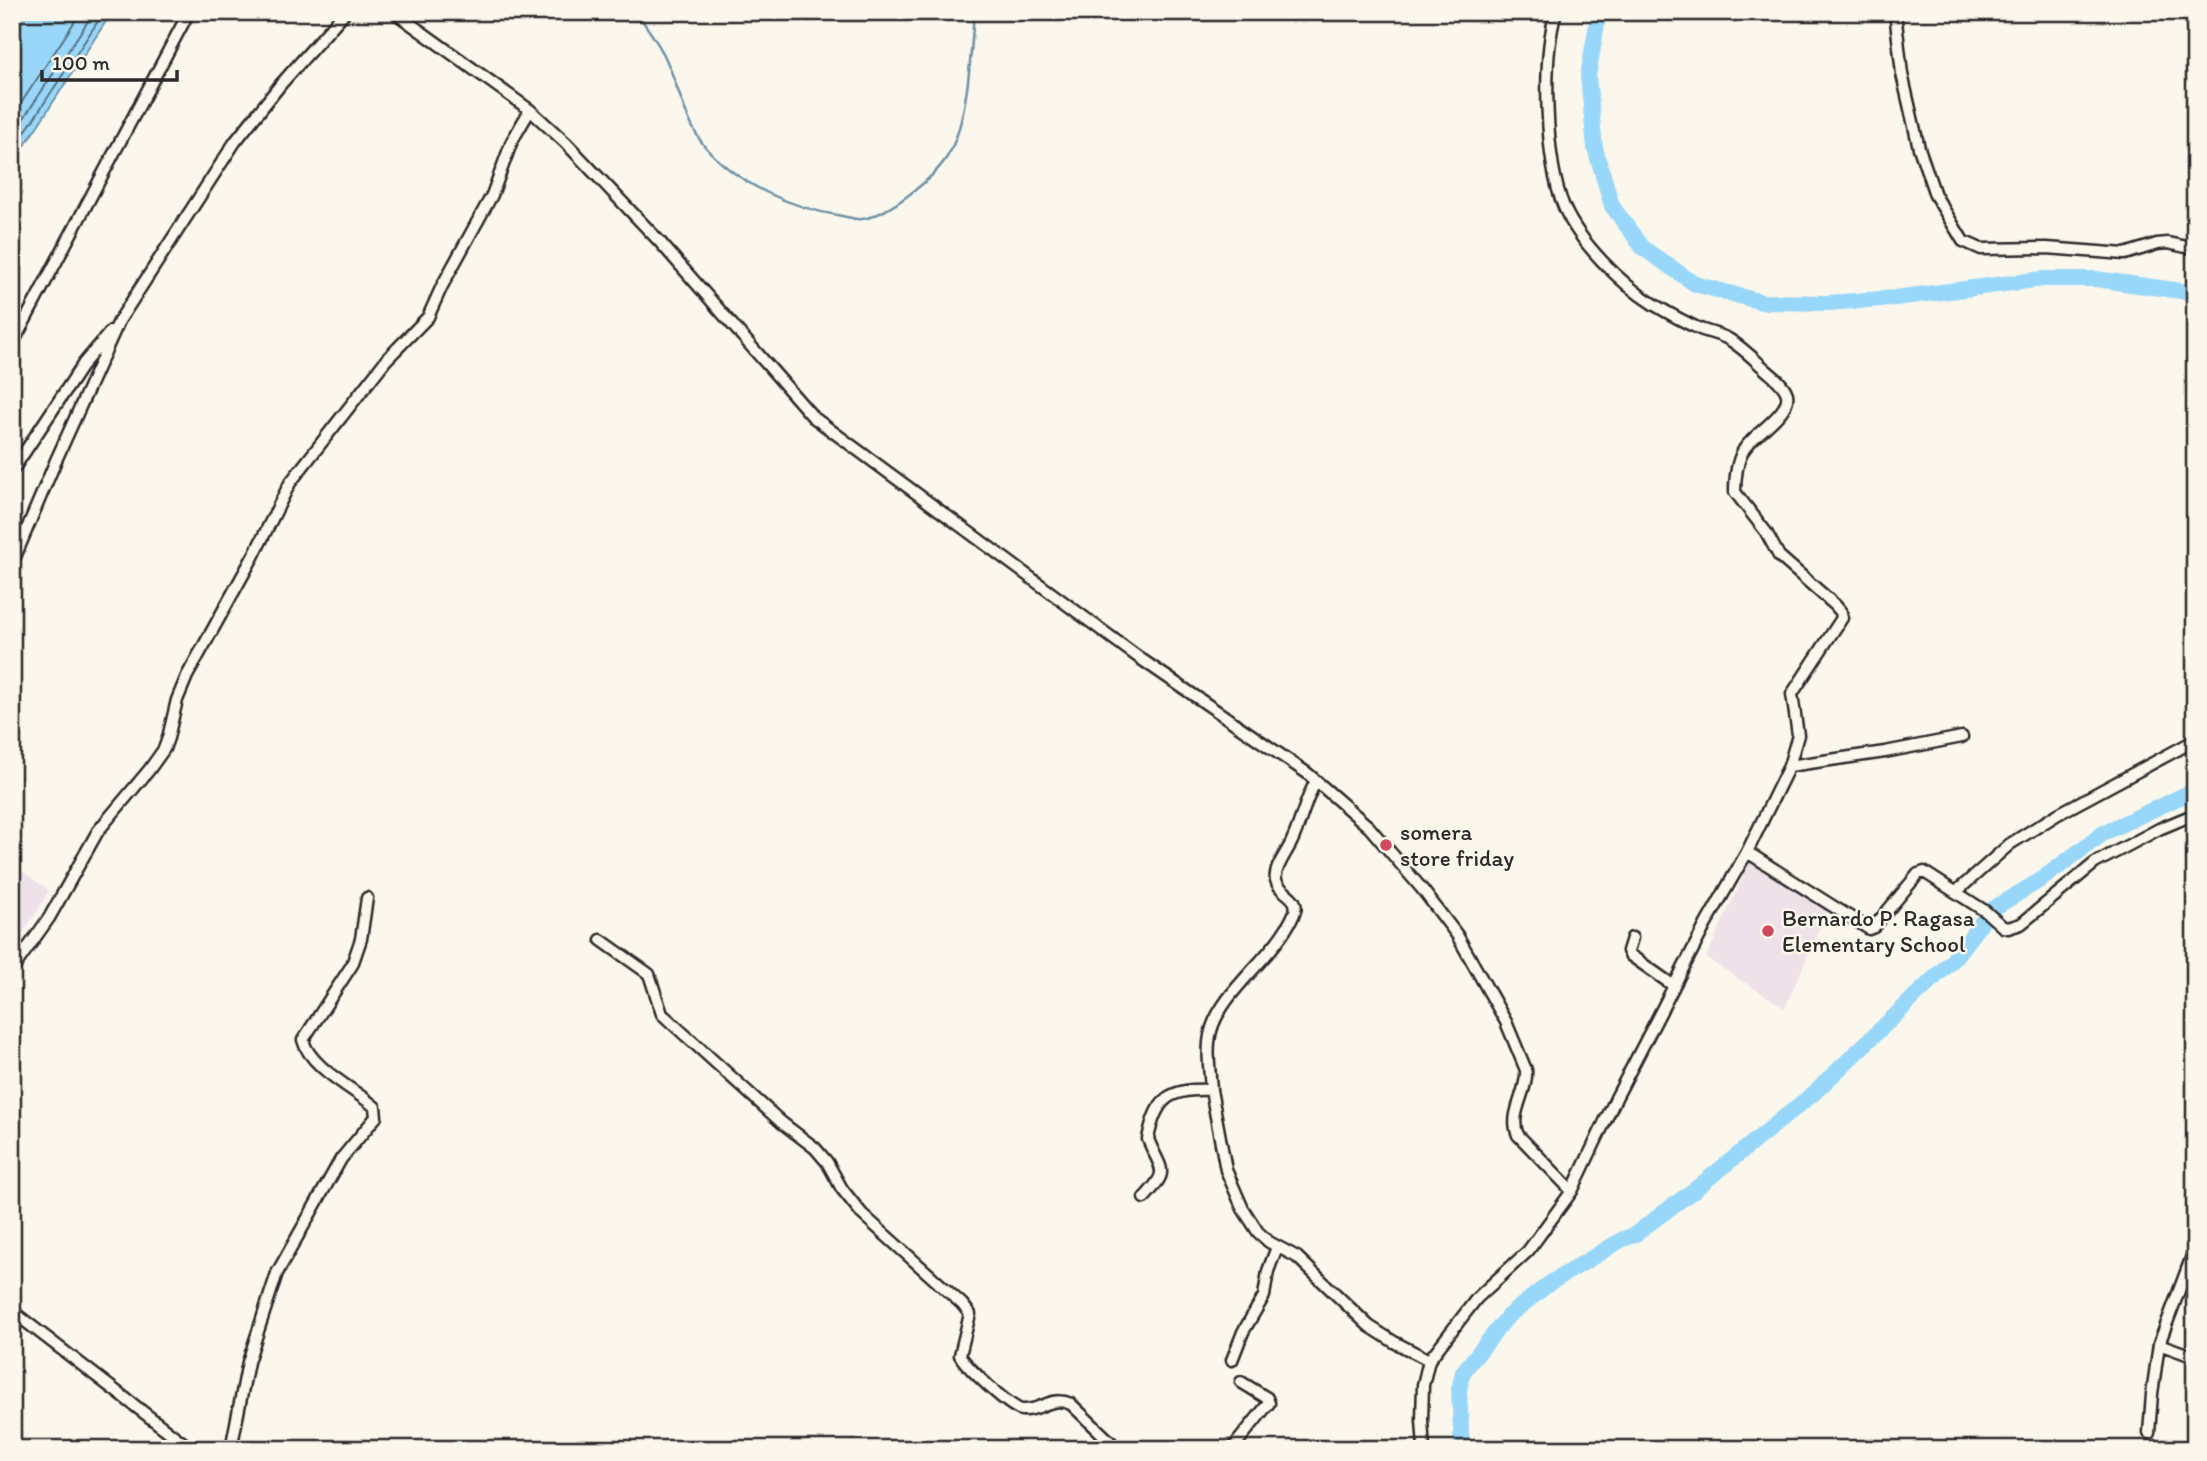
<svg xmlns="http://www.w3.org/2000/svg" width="2207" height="1461" viewBox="0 0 2207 1461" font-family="Itim,sans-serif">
<rect width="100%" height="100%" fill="#fbf7ec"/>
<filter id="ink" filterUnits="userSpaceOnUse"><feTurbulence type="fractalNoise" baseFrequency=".0143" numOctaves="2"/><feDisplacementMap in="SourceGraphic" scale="14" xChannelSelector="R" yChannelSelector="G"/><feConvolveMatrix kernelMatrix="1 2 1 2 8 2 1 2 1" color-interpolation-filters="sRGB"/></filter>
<g filter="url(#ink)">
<path fill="#eee2e8" d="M1752,857l78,47 -45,104 -79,-50z
M14,866l35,24 -12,22 -25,36z"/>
<path fill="#99d7fa" stroke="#6d92a7" stroke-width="2" d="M12,12h100l-100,153z"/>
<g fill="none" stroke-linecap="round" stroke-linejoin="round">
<path stroke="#57707e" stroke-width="2" d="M12,117l69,-105
M12,136l82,-124
M12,152l92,-140"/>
<path stroke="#6d92a7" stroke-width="2.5" d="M636,12c11,15 21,29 29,45 12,25 21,66 38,87 33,40 88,64 139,72 6,1 14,4 20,3 26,-4 71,-40 85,-62 21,-34 24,-104 27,-145"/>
<path stroke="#99d7fa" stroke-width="16" d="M1599,12l-11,64 7,72 17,58 31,42 52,36 67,18 66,1 67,-5 148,-19h53l99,14
M1462,1449l-3,-59 4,-18 45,-56 42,-33 73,-44 11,-4 64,-48 116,-94 138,-132 39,-51 51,-31 63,-47 90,-42"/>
<g stroke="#2b2b2b" stroke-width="15">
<path id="minor" d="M394,12l136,98 36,33 94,99 153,175 325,240 169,116 62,54 53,62 35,46 49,87 20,48c2,22 -18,44 -8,65l54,56
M1895,12l7,62 17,74 16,47 28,46 18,8 66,-1 78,6 32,-10 11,-1 27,6
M12,345l177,-333
M12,471l72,-108 27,-32
M12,564l45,-106 62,-137 116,-179 46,-58 64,-72
M1789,766l96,-14 77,-15
M1747,852l122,77 5,-2 44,-53 6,-2 61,39 18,16 5,1 13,-4 74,-61 64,-34 36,-15
M1956,892l54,-48 48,-30 132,-71
M1632,938l-4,13 2,4 44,31
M601,940l48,34 13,40 119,108 34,26 12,14 15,27 20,25 100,90 8,10 -10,41c4,10 51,54 62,55 19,2 27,-15 49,-6l47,45
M12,970l37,-52 49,-87 51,-61 15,-21 4,-11 9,-38 10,-24 67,-121 36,-72 96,-123 42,-43 14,-31 50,-91 20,-54 18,-31
M1211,1090c-1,-19 -5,-40 0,-59 11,-41 65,-75 83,-117 8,-18 -15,-20 -18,-34 -3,-11 12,-29 16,-39 9,-19 13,-41 24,-60
M1144,1198c27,-29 17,-26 4,-59 8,-41 21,-51 63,-49l15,80 17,39 15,23 11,10 28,15 72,69 25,16 35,18
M12,1311l179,138
M2159,1344l36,13
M1232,1360l11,-28 21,-36 4,-25 9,-24
M2149,1433l3,-39 7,-50 36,-96
M231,1449l17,-87 29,-89 64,-114 35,-42 -1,-10c-20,-18 -65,-39 -72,-67l49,-75 9,-26 6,-41
M1232,1449l37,-46 -2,-5 -26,-16
M1424,1449l-2,-29 1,-35 6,-25 48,-62 51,-47 44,-60 44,-93 90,-174 41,-72 42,-86 9,-31 -6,-41 50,-76 -1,-6 -6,-7 -56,-49 -13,-24 -31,-40c0,-12 2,-30 8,-41 9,-17 48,-37 44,-57 -3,-10 -13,-17 -21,-24 -11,-10 -23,-22 -36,-30 -10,-6 -20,-7 -30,-11 -16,-7 -32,-16 -47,-25 -32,-20 -74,-62 -89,-97 -19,-45 -22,-148 -8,-195"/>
</g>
<use href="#minor" stroke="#fbf7ec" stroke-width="10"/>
</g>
</g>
<g fill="#d1495b" stroke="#fbf7ec" stroke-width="2.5">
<circle cx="1386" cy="845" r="7"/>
<circle cx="1768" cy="931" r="7"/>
</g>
<g text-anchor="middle" stroke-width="5" stroke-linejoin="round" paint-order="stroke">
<g font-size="23" fill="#2b2b2b" stroke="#fbf7ec" text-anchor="start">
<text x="1400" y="840">somera<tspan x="1400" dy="26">store friday</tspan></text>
<text x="1782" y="926">Bernardo P. Ragasa<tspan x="1782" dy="26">Elementary School</tspan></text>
</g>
</g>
<rect width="2207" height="1461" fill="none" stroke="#fbf7ec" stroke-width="42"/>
<rect x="21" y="21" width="2165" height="1419" fill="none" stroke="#2b2b2b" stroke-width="2.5" filter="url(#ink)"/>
<path d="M42 70v10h135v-10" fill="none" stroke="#2b2b2b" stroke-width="3.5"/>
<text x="52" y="70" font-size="21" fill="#2b2b2b" stroke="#fbf7ec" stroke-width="5" paint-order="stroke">100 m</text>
</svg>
